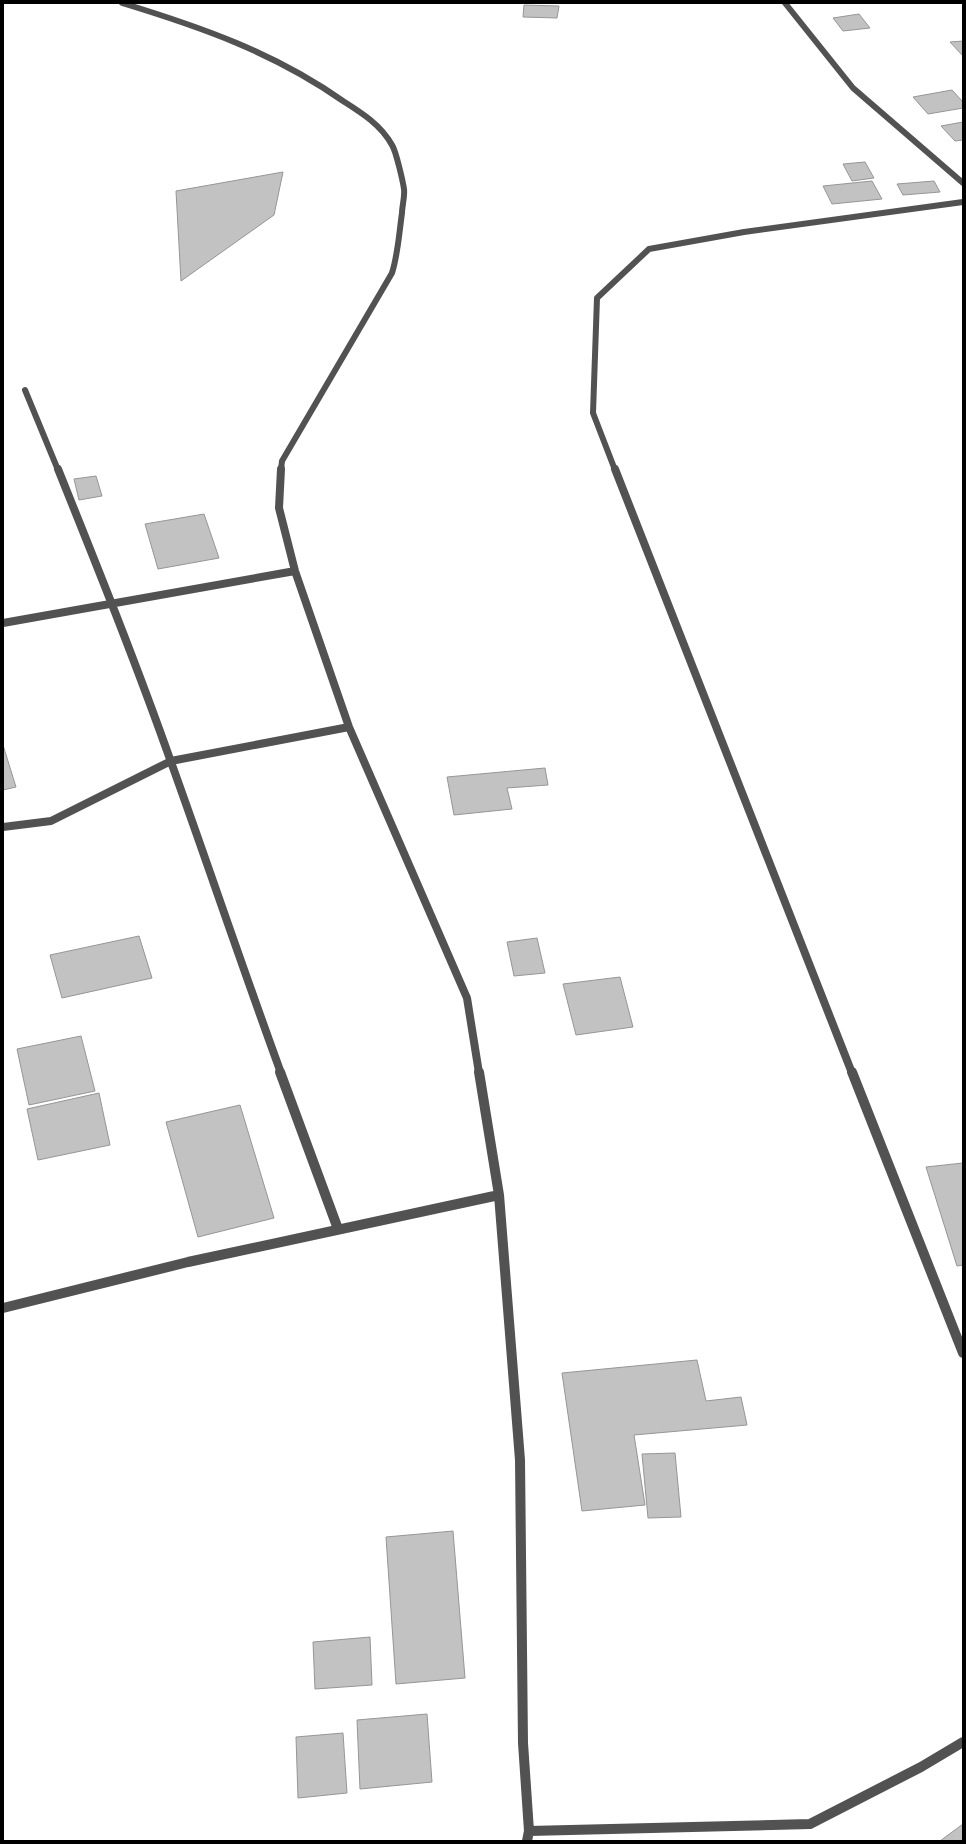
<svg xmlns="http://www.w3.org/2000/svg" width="966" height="1844" viewBox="0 0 966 1844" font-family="'Source Sans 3',sans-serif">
<rect width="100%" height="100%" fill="#fff"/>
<path fill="#c2c2c2" stroke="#969696" d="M524,5l35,1 -2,12 -34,-1z
M859,14l11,14 -27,3 -10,-13z
M963,41v15l-13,-14z
M952,90l11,12v6l-35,6 -15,-17z
M963,122v18l-8,1 -14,-15z
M865,162l9,16 -22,3 -9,-17z
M283,172l-9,43 -93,66 -5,-90z
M872,181l10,18 -50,5 -9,-18z
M934,181l6,11 -37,3 -6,-11z
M96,476l6,20 -23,4 -5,-21z
M204,514l15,44 -61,11 -13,-45z
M3,745l13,42 -13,3z
M545,768l3,17 -41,3 5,21 -58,6 -7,-38z
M139,936l13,42 -90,20 -12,-43z
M537,938l8,35 -31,3 -7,-34z
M620,977l13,50 -57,8 -13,-51z
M81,1036l14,55 -66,14 -12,-56z
M99,1093l11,52 -72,15 -11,-51z
M240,1105l34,113 -76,19 -32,-115z
M963,1163v102l-6,1 -31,-99z
M697,1360l9,41 35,-4 6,28 -113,10 11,70 -63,6 -20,-138z
M675,1453l6,64 -33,1 -6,-64z
M453,1531l12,147 -69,6 -10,-147z
M370,1637l2,48 -57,4 -2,-47z
M427,1714l5,68 -72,7 -3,-69z
M343,1733l4,60 -49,5 -2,-61z
M963,1824v17h-23z"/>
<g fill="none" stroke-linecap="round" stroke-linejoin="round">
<path stroke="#525252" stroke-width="6" d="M122,3c79,24 153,50 221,98 19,12 38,24 49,44 4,6 11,37 12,44 1,8 -2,17 -2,24 -3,21 -4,41 -10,60l-110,188 -1,9
M785,3l68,85 110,95
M25,390l33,80
M615,470l-22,-57 4,-115 52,-49 95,-17 219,-30"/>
<path stroke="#525252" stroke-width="8" d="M58,469c39,97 78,194 113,293 37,103 72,207 110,311
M281,469l-2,39 16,63 54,156 118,271 12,75
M615,469l237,604
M3,623l292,-52
M3,827l48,-6 120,-60 178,-34"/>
<path stroke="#525252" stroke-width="10" d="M280,1072l58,157
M479,1072l20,123 21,265 3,283 6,88 -2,10
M852,1072l111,281
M3,1308l185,-46 311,-67
M529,1831l281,-7 111,-57 42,-25"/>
</g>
<rect width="966" height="1844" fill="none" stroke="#000000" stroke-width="8"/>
</svg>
